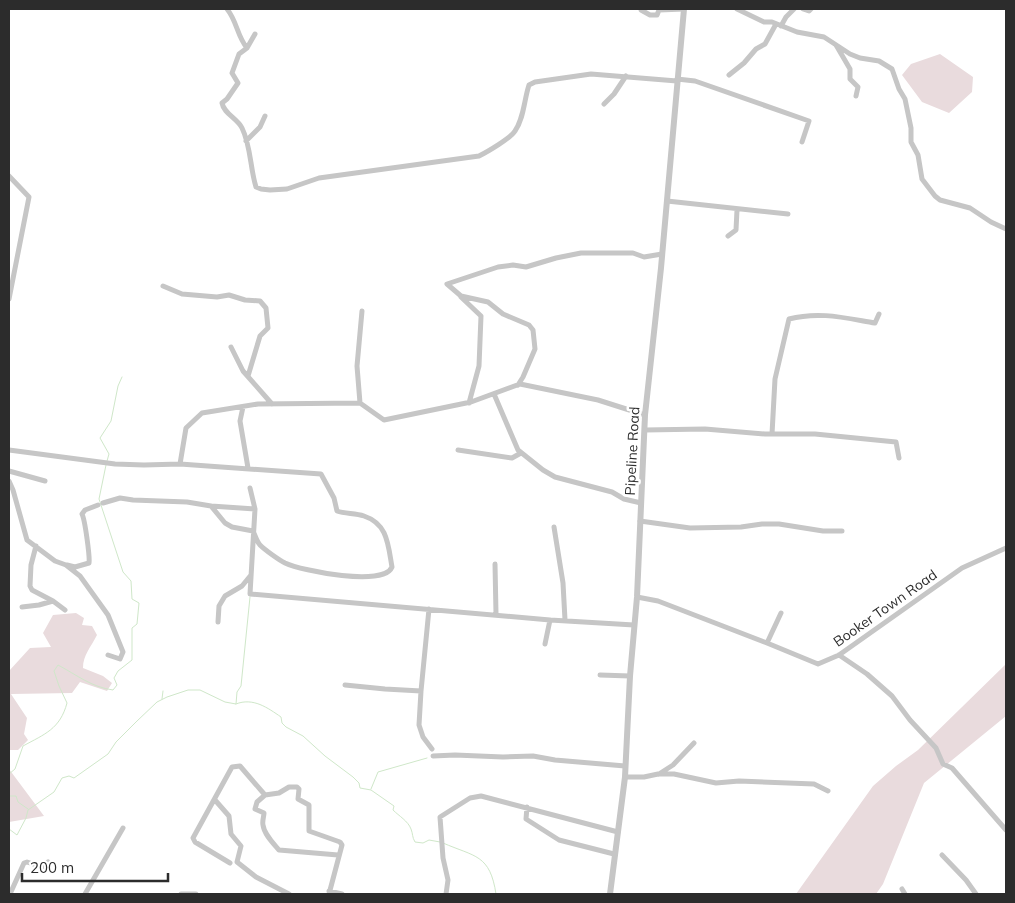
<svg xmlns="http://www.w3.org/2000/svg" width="1015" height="903" viewBox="0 0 1015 903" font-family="Mulish,sans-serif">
<rect width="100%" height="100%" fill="#fff"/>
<path fill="#e9dbdd" d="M940,54l33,23 -1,15 -23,21 -27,-11 -20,-27 9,-11z
M76,613l8,5 -2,7 10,1 5,9c-6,12 -14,20 -14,33l20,8 9,7 -5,8 -27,-9 -8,11 -61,1 16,24 -3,16 4,6 -10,10h-9v-79l21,-23 21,-1 -8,-14 10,-18z
M1006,664v52l-82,67 -41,101 -7,10h-80l77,-108 23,-20 22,-16z
M9,769l35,47 -35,6z"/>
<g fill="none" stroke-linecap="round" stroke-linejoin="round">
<path stroke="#cfe7c9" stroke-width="1" d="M107,461l2,-7 -9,-16 11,-17 7,-35 4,-9
M162,699l1,-8
M236,704c17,-7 32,4 45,13l1,6 4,4 17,9 22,20 28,21 6,6 1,5 11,2 23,16 -1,4c6,6 15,11 18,19 2,5 1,8 4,13l8,1 6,-3 11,2
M9,774l6,-5 8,-23c22,-12 37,-17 44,-43l-8,-17 -5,-15 4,-6c19,10 33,22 55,25l4,-5 -3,-7 4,-7 14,-11v-32l5,-4 2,-21 -7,-4 -1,-18 -8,-9 -24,-73 7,-34
M371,789l7,-17 49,-14
M9,796h7l2,6 10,7
M9,829l8,6 9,-17 2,-8 26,-18 8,-14 7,-2 5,2 34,-24 8,-12 21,-21 20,-19 10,-5 21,-7h12l25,12 11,2 1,-12 4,-6 9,-89
M443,843c32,14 47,11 53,51"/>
<path stroke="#c6c6c6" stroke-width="5" d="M227,9c10,12 10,27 20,39
M641,9v1l9,5h7l2,-5 25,-1
M737,9l27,13h8l25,10 27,5 26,17 10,4 19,3 13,8 7,20 6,10 6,29v14l7,13 4,24 13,17 5,4 30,8 21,14 15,7
M803,9l6,2 2,-2
M781,26l5,-9 8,-8
M255,34l-8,14 -8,6 -7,19 6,10 -11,16 -5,4c2,11 15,15 20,25 9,18 8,40 14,59l5,2 9,1 17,-1 32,-11 160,-22c8,-4 32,-18 36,-25 9,-13 9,-31 14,-46l6,-3 56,-8 86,7
M836,45l14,24v10l8,8 -2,9
M729,75l15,-12 12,-14 9,-5 11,-20
M677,79l18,2 114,40 -7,21
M604,104l10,-10 12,-18
M246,141l14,-14 5,-11
M9,176l20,21 -20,102
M667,201l121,13
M728,236l8,-6 1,-20
M163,286l19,8 35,3 12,-2 16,5 15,1 6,7 2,20 -8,8 -12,40
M461,297l20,19 -2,50 -10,37
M231,347l12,24 29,33
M518,385l5,-8 12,-28 -2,-19 -4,-5 -26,-11 -15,-12 -27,-6 -14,-12 51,-17 15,-2 13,2 30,-9 25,-5h52l11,4 18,-3
M494,394l24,56 25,20 12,7 57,15 12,7 17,4
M360,403l-3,-37 5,-55
M243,407l-3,14 8,47
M645,430l60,-1 60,5h50l81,8 3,16
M772,434l3,-55 14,-60c30,-8 56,-1 86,4l4,-9
M9,450l106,14 29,1 36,-1 141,10 13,24 3,13c8,3 18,2 27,5 24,8 24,29 28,51 -8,20 -90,4 -107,-4 -6,-3 -20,-13 -25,-18 -3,-3 -5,-10 -7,-14l-21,-4 -7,-4 -14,-17 -24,-4 -54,-2 -13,-2 -17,5
M458,450l54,8 9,-5
M180,464l6,-36 16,-15 56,-9 102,-1 24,17 87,-18 49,-18 78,16 47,15
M9,471l36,10
M9,481l4,9 14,50 28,21 11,4 14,11 28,39 15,37 -3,7 -12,-4
M250,488l5,21 -5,85 300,26 84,5
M211,506l44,3
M640,521l50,7 51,-1 21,-3h17l44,7h19
M554,527l9,56 2,37
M36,546l-5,19 -1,21 2,4 21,11 12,9
M495,564l1,50
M67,565l8,2 14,-4c1,-6 -4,-43 -7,-49l3,-4 13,-5
M637,597l21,4 109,42 51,21 21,-9 123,-87 44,-20
M22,607l17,-2 14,-4
M429,609l-8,82 -2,34 4,12 9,12
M218,622l1,-16 6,-10 17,-10 9,-11
M767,643l14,-30
M545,644l5,-24
M839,655l28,19 25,22 18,24 26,28 7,16 9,4 54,62
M600,675l30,1
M345,685l40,4 36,2
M433,756l22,-1 48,2 30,-1 22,4 70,6
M659,774l14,-9 21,-22
M625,777h19l14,-3h16l42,9 23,-2 75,3 14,7
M265,795l-8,7 -2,7 9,4c0,3 -2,8 -1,12 1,9 10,18 16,25l59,5
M215,800l14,16 2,18 10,12 -4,16 19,15 33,17
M527,807l-1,12 33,21 55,14
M942,855l24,25 10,14
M230,863l-35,-21 -2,-4 39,-71 8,-1 25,29 14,-2 10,-6h8l2,2 -1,10 11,6v26l31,11 2,3 -13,49
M902,889l3,5
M329,891l13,3
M10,894l14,-31 3,-1 15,5 6,-5
M85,894l38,-66
M181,894h15
M446,894l2,-14 -5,-22 -3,-41 30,-19 11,-2 137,36"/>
<path stroke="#c6c6c6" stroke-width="6" d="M610,894l15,-117 5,-101 7,-79 8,-182 16,-147 23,-259"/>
</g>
<g text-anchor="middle" stroke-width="5" stroke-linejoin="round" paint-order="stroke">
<g font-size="14" fill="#2c2c2c" stroke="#fff">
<text transform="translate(632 451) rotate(-87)" y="5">Pipeline Road</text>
<text transform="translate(885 608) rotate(-35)" y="5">Booker Town Road</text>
</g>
</g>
<rect width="1015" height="903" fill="none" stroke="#2c2c2c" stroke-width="20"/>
<path d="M22 873v8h146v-8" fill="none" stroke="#2c2c2c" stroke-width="2.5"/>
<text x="30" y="873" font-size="15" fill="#2c2c2c" stroke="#ffffff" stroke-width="4" paint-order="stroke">200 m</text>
</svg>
